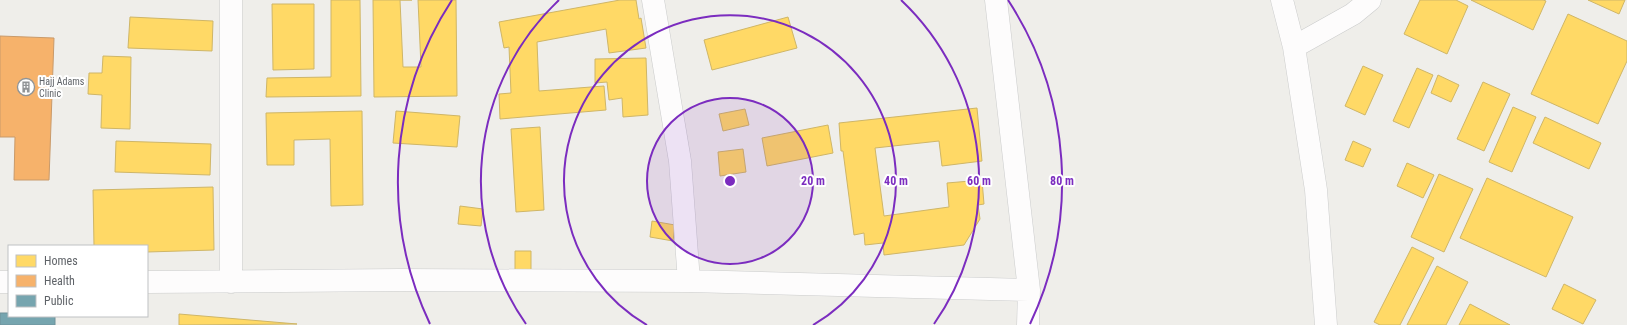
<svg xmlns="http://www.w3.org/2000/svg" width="1627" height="325" viewBox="0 0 1627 325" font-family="'Roboto Condensed',sans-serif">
<rect width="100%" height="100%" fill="#efeeea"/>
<path fill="#ffd966" stroke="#cfb667" d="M331,0h29l1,96 -95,1 1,-19 64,-1z
M373,0h39h-12l3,67h18l-3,-67h38l1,96 -83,1z
M620,0h16l3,19 2,-1 5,30 -37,5 -3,-24 -69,13 2,49 65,-5 2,24 -106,9 -1,-25 12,-1 -2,-46 -5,1 -5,-26z
M1420,0h36l12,6 -21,48 -43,-20z
M1471,0h72l3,1 -13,29z
M1588,0h37l-6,14z
M272,4h42v65l-41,1z
M1568,14l59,27v20l-29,63 -67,-30z
M130,17l83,4 -1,30 -84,-3z
M788,17l9,31 -85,22 -8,-30z
M103,56l28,1 -1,72 -29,-1 1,-33 -14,-1 1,-21h13z
M646,58l2,57 -25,2 -1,-19 -13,2 -2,-18 -12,1v-24z
M1363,66l20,9 -18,40 -20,-9z
M1417,68l16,7 -24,53 -16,-7z
M1438,75l21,10 -8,17 -20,-9z
M1483,82l27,12 -26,57 -27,-12z
M1513,107l23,10 -24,55 -23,-10z
M977,108l5,53 -40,5 -3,-25 -64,7 9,68 65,-9 -2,-24 35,-3 2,24 -6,1 2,14 -16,26 -80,10 -1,-12 -18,2 -1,-12 -10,2 -11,-84h-2l-2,-28z
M745,109l4,16 -26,6 -4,-17z
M362,111l1,94 -32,1 -1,-67 -36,1v25h-27l-1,-52z
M396,111l64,5 -3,31 -64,-4z
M1545,117l56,26 -12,26 -56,-26z
M828,125l5,28 -66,13 -5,-28z
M540,127l4,83 -28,2 -5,-83z
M116,141l95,3 -1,31 -95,-3z
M1353,141l18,8 -8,18 -18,-7z
M743,149l3,23 -26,4 -2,-24z
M1407,163l27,12 -11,23 -26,-12z
M1439,174l34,15 -29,63 -33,-15z
M1487,178l86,39 -27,60 -86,-39z
M213,187l1,63 -67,2v-6h-53l-1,-56z
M460,206l23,3 -2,17 -23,-2z
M652,221l23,4 -2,16 -23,-4z
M1412,247l22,11 -34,67h-20l-6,-3z
M515,251h16v22h-16z
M1437,266l31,16 -22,43h-39z
M1564,284l32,16 -13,24 -31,-15z
M1470,304l40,21h-51z
M179,314l118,10 -118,1z"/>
<path fill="#f6b26b" stroke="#c99a6a" d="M0,36l54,2 -5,142h-35l1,-43h-15z"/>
<path fill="#76a5af" stroke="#6f919a" d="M0,313h9v3h46v9h-55z"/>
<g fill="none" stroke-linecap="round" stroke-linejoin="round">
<g stroke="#cbcccc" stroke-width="23">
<path id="minor" d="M231,0v282
M653,0l27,161 9,120
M996,0l33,290 -1,35
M1282,0l12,47 22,143 10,135
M1294,47l59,-33 17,-14
M0,282h9
M147,282l253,-2 289,1 340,9"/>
</g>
<use href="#minor" stroke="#fdfcfc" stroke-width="22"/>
</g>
<circle cx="730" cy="181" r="83" fill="#7b2cbf" fill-opacity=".12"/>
<g fill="none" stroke="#7b2cbf" stroke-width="2">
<circle cx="730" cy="181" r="83"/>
<path d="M647 325A166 166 0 1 1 813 325"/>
<path d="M526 324A249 249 0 0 1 559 0M901 0A249 249 0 0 1 934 324"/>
<path d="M430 324A332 332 0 0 1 452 0M1008 0A332 332 0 0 1 1030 324"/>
</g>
<defs>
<g id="building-ring" transform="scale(0.9)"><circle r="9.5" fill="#fff" stroke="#919496" stroke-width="1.5"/><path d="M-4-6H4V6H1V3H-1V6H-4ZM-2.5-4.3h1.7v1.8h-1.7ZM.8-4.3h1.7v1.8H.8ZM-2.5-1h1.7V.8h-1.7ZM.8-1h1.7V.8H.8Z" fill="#919496"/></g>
</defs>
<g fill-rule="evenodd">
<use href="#building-ring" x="26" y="87"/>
</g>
<g text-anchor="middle" stroke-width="4" stroke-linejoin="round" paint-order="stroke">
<g font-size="10" fill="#5f6368" stroke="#fff" text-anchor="start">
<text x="39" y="85">Hajj Adams<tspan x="39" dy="12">Clinic</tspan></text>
</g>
</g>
<circle cx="730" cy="181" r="6" fill="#7b2cbf" stroke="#fff" stroke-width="2"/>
<g font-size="12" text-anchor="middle" font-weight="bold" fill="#7b2cbf" stroke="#fff" stroke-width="4" stroke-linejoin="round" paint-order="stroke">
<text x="813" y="185">20 m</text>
<text x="896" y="185">40 m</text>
<text x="979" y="185">60 m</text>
<text x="1062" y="185">80 m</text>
</g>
<rect x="8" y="245" width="140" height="72" fill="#ffffff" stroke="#bfc1c3"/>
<rect x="16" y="255" width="20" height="12" fill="#ffd966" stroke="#bfc1c3"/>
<text x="44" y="265" font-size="12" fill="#5f6368">Homes</text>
<rect x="16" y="275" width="20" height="12" fill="#f6b26b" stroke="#bfc1c3"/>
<text x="44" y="285" font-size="12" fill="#5f6368">Health</text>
<rect x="16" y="295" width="20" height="12" fill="#76a5af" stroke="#bfc1c3"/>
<text x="44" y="305" font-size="12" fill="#5f6368">Public</text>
</svg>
